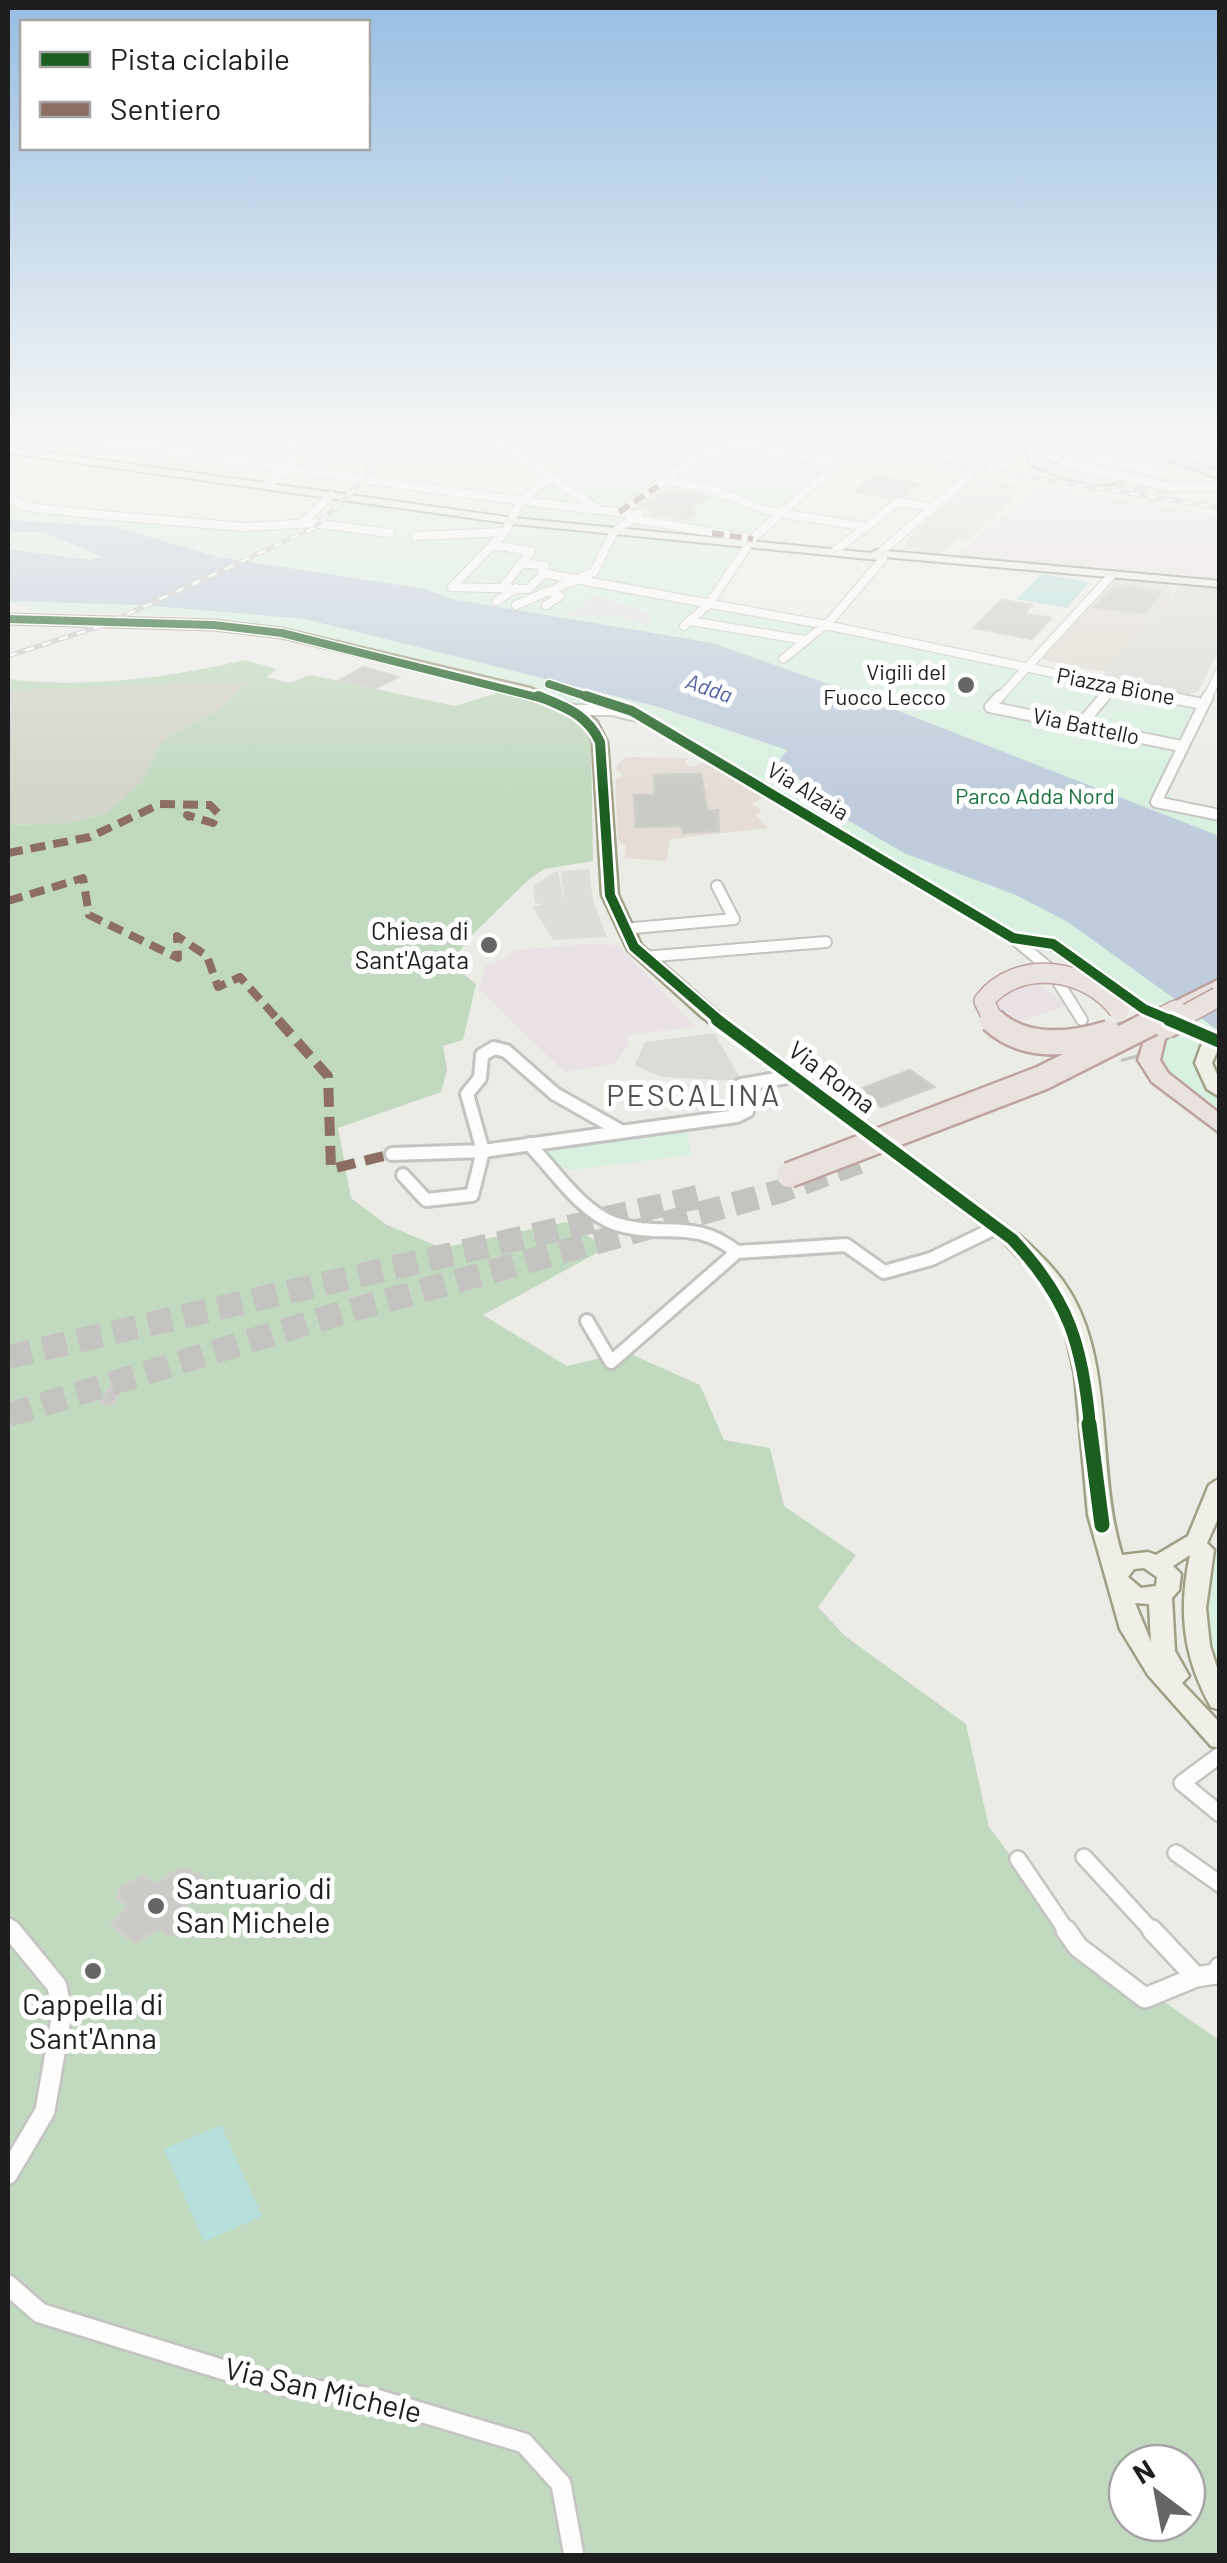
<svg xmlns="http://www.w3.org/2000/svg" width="1227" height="2563" viewBox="0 0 1227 2563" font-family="Barlow,sans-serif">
<rect width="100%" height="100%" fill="#ecece7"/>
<path fill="#dbdbd8" d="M976,479l48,8 -56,54 -11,-2 -16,15 -39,-5 11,-16z
M1178,586l41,3v60l-21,43 -12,3 -84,-17 4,-6 -64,-13 37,-40 61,12 19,-21 6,1z
M714,1033l28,48 -81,-4 -26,-12 10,-23z"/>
<path fill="#e5dcd6" d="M626,757l62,1 -3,5 5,4 20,-6 63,34 -22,8 11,8 -7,4 14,13 -99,11 -3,22 -43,-3 2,-11 -8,-8 -3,-58 8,-6 -7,-6 2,-5z"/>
<path fill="#e9e1e3" d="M785,438h25l409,67v4z
M1039,487l180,29v63l-265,-22z
M588,944l30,1 78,82 -69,8 1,10 -13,19 -51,8 -85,-83 7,-24 19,-7 8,-8z
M1020,972l44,30v5l-44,14 -13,-9 -26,-1 3,-24z"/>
<path fill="#e1dcd3" d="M1113,580l56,4 -2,7 6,1 -8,19 -7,-1 -54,62 -62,-13z"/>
<path fill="#d2d5c9" d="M253,680l-36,31 -49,26 -9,9 -19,38 -33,29 -36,10 -63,2v-135z"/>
<path fill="#c1d9bf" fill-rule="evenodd" d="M245,660l32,9 -11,8 23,6 21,-8 145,31 49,-15 65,23 14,12 8,19 2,116 -49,8 -17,12 -59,58 -17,25 25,20 -13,56 -20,6 4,24 -6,22 -103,36 13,70 36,27 54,23 125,-26 40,26 -123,67 84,51 59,-14 74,33 24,55 46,8 14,58 72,49 -38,52 27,29 121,88 23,103 83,111 147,102v515l-1211,1v-1731l63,-2 36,-10 33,-29 19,-38 9,-9 49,-26 35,-30 -244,9v-11c79,10 159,-1 237,-19zM1127,2463h60v60h-60z"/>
<path fill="#d7f0df" d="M736,445l104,16 -96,88 -32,53 489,102 -38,86 16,12 40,6v310l-55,-47 -9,-16 5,-21c-23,-40 -46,-61 -92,-70l-398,-236 -8,-11 -23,-8 -59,-5 -116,-35 -173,-40 -87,-12 -175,-7 1,-6h-22v-97l13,-4 243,25 51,-6 31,-23 135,17 33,-2 5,-13 36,-29 44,-26 93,13z
M680,1130l8,5 3,20 -120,15 -13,-5 -15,-15z
M1219,1533v131l-6,-3 -14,-43z"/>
<path fill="#b7dfdb" d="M1042,574l47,8 -22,26 -51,-9z
M221,2125l41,91 -58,26 -40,-93z"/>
<path fill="#ddddda" d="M589,869l4,32 14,36 -54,3 -20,-33 9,-3 -7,-1 -2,-17 25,-16 6,32 -3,-31z"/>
<path fill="#e4e2e5" d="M595,595l57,19 -5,12 -29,-10h-51z"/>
<path fill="#beccdc" d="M8,520l106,7 105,30 207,32 25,10 261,44 125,44 382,149v195l-151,-109 -52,-27 -112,-42 -65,-38 -30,-31 -36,-15 14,-19 -128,-43 -354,-88 -164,-14 -133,-4v-52l82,11 14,-3 -61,-25h-35z"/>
<path fill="#cacac7" stroke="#cfcec9" stroke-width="2.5" d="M875,476l12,2 32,6 -14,12 -15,2 -35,-6z
M678,490l31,6 -21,16 7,1 -8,7 -36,-6 3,-2 -14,-5 23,-16z
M1116,584l44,8v2l-15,19 -51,-6z
M1002,600l30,5 -8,9 27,4 -19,21 -58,-11z
M364,667l9,3 25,7 -22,11 -36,-8z
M701,774l6,37 11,-1 1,21 -36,2 -1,-7 -46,1 -2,-32h21l-1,-20z
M910,1070l24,17 -53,20 -23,-17z
M122,1368l12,2 -22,35 -12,-2z
M177,1870h14l10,7 -1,10 -18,16 13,11 -2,11 -9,8 -16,3 -9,-7 -24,14 -24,-18 17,-19 -10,-8 3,-11 22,-11 13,8z"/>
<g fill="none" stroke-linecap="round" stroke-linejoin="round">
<path stroke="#c3c3bf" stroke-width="15" stroke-dasharray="15 8" stroke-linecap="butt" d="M1112,480l65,7"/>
<path stroke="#c3c3bf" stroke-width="24" stroke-dasharray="24 12" stroke-linecap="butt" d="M1123,1021l10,38
M8,1357l694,-161
M8,1415l330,-101 443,-123 83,-31"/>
<g stroke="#c3c3c1" stroke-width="10">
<path id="street-far4" d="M76,438c187,25 374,57 562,76l-25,19 -19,39 -78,33
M492,438l106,71
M1064,463l105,24h51
M1064,463l12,-9 85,18
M666,481l40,6 62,24 99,16
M267,485l24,-18 6,-29
M8,497l19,10 75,8 142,12 68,-4 78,10
M619,512l84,-58 70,-16
M633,519l120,20
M302,523l29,-28
M416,536l89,-4
M492,545l39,6 -27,35
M835,551l63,-49 36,6
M882,551l89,-77
M522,563l23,3 -3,7 279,51 355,75
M452,587l53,-55 15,-30 30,-25
M452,587l76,2 17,-16
M497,601l19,-13
M546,605l14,-9 -11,-5
M690,621l115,19
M684,626l25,-22 44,-66 85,-75 -99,-17
M783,659l47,-38 53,-62 -4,-2
M998,699l114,-124
M1103,699l11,-13
M1207,699l13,-28"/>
</g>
<g stroke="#c3c3c1" stroke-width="14">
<path id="street-far3" d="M1164,696l38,8
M1208,696l-52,106 64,13
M990,707l191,39
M990,707l10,-11
M573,710h39l32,8 369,220 37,31 32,51
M1080,725l25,-29
M623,929l111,-10 -17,-33
M643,957l183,-15"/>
</g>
<g stroke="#c3c3c1" stroke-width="18">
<path id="street-far2" d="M619,1130l-64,-36 -49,-43 -12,-3 -12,7 -2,23 -13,16 16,57 254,-35 10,-5 -6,-26 52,-9
M529,1144c25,26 52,68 87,80 47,15 77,-7 121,28
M392,1154l91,-3 -11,44 -46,5 -23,-25
M587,1321l24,41 126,-110 109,-7 38,27 47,-13 66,-32"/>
</g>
<g stroke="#c3c3c1" stroke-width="20">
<path id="street-far1" d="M1220,1755l-38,28 38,31
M1176,1853l44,31
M1084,1857l70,76
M1018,1859l50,74
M8,1926l5,7"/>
</g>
<g stroke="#c3c3c1" stroke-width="24">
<path id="street" d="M1066,1930l12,17 67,51 51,-21
M1152,1930l44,47 19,-3 5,-7
M8,2174l37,-63 17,-98 -5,-27 -46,-56
M8,2285l32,28 181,56 67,17 85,12 151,45 37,41 13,72"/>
</g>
<g stroke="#8d9581" stroke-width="4">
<path id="secondary" d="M1161,438h22l37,7v6z
M8,447l506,71 357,35 5,-3 344,31v6l-336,-30 -5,3 -365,-36 -506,-71z"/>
</g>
<g stroke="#a0a086" stroke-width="5">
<path id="primary" d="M8,615l206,6 68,8 248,59 52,21 15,13 10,20 11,153 23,50 73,64 305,226c19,17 38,35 51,57 45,75 26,180 52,263l26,-3 8,3 32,-19 21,-51 11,-7v36l-13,29 7,7 -8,58 4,38 10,31v33l-9,-3c-28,-50 -33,-96 -21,-152l-17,11 8,8 -2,16 -7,8 3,53 14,25 -7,7 38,40v25l-9,-2 -63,-71 -28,-46 -32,-114 -13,-140 -11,-50 -17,-38 -42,-44 -303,-226 -74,-67 -26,-55 -9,-153 -7,-15 -14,-12 -52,-21 -238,-57 -68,-8 -206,-6zM1144,1568l13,9 -1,9 -15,2 -13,-11 6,-8zM1135,1603l14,1 2,38z
M1220,1031v14l-8,18 8,18v16l-13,-8 -12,-26 6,-17z"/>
</g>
<g stroke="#bea2a0" stroke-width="5">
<path id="highway" d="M1043,438h19l-22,13 3,8 24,10 52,11c-20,13 -66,-6 -87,-15l-7,-16z
M1131,439h10l79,31v9l-89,-34z
M1220,979v15l-30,17 7,5 -32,23 -5,21 8,13 52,41v19l-68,-51 -14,-22 9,-29 25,-16 -7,-5 3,-5z"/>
</g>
<use href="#street-far4" stroke="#fcfcfb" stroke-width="8"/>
<use href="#street-far3" stroke="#fcfcfb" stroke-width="10"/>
<use href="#street-far2" stroke="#fcfcfb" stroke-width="12"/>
<use href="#street-far1" stroke="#fcfcfb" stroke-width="15"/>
<use href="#street" stroke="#fcfcfb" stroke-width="19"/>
<use href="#secondary" fill="#eff2eb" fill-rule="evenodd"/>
<use href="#primary" fill="#efefe5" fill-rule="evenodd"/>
<use href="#highway" fill="#e9e2df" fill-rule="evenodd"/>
<g stroke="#cacac9" stroke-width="5">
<path id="rail" d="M792,438l428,70
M8,656l96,-31 210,-97 50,-48 9,-23 -2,-19"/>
</g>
<use href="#rail" stroke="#fff" stroke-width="2.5" stroke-dasharray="9" stroke-linecap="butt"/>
<g stroke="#bea2a0" stroke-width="18" stroke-linecap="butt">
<path id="highway-bridge-far2" d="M1117,438l53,7
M1156,438l64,24"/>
</g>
<g stroke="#bea2a0" stroke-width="22" stroke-linecap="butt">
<path id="highway-bridge-far1" d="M994,1022l-10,-21c34,-43 104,-33 135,9
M1152,1022l24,-12
M1172,1022l46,-25"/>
</g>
<g stroke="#bea2a0" stroke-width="29" stroke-linecap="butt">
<path id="highway-bridge" d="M992,1020c32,30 78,25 117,13
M1166,1026l11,-6
M789,1175l253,-97 115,-58"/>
</g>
<use href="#highway-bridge-far2" stroke="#e9e2df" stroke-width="15"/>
<use href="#highway-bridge-far1" stroke="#e9e2df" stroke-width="19"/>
<use href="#highway-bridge" stroke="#e9e2df" stroke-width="24"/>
<path stroke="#8d6e63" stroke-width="6" stroke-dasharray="12 6" stroke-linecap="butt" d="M619,512l39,-26
M712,533l41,6"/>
<path stroke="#8d6e63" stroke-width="8" stroke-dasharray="15 8" stroke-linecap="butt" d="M8,853l82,-16 70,-33 50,1 8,8 -5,10 -26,-8 4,3
M8,901l75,-23 6,37 89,43 -1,-22 30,20 11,31 22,-10 40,45"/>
<path stroke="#8d6e63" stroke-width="10" stroke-dasharray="19 10" stroke-linecap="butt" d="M278,1020l50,56 3,93 61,-15"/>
<g stroke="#fff" stroke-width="11">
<path id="cycleway-far3" d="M8,619l206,6 68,8 262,66
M549,684l45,15"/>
</g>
<g stroke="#fff" stroke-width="15">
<path id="cycleway-far2" d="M538,696c27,11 49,18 62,46l10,153 24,52 87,75
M586,696l46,15 381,227 40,6 91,65 31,13"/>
</g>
<g stroke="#fff" stroke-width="19">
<path id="cycleway-far1" d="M717,1020l295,219c57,60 71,107 78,188
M1169,1020l51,22"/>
</g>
<g stroke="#fff" stroke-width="21">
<path id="cycleway" d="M1089,1424l13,101"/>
</g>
<use href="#cycleway-far3" stroke="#1b5e20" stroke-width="8"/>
<use href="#cycleway-far2" stroke="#1b5e20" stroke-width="10"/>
<use href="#cycleway-far1" stroke="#1b5e20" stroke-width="12"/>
<use href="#cycleway" stroke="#1b5e20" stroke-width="15"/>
</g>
<linearGradient id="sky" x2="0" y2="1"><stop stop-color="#97bee3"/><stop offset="0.55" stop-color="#f6f6f4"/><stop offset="1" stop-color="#f6f6f4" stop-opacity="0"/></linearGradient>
<rect width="1227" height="797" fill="url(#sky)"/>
<g fill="#666664" stroke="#fff" stroke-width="4">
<circle cx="966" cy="685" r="10"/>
<circle cx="489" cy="945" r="10"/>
<circle cx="156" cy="1906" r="10"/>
<circle cx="93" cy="1971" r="10"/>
</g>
<g text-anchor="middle" stroke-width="10" stroke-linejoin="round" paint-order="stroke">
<g font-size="22" fill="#1e1e1e" stroke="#fff" text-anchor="end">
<text x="946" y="680">Vigili del<tspan x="946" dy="25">Fuoco Lecco</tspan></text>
</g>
<g font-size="22" fill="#1e1e1e" stroke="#fff">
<text transform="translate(1116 686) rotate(11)" y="8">Piazza Bione</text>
<text transform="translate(1086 726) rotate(12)" y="8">Via Battello</text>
<text transform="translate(808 791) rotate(31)" y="8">Via Alzaia</text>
</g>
<g font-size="22" font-style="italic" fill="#5462a4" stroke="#fff">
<text transform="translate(709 688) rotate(19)" y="8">Adda</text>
</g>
<g font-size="22" fill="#17723c" stroke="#fff">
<text x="1035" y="804">Parco Adda Nord</text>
</g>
<g font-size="25" fill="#1e1e1e" stroke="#fff" text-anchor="end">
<text x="469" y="940">Chiesa di<tspan x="469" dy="29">Sant'Agata</tspan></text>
</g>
<g font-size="25" fill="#1e1e1e" stroke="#fff">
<text transform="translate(832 1077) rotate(37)" y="9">Via Roma</text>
</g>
<g font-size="30" letter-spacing="2.5" fill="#515151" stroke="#fff">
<text x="694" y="1106">PESCALINA</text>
</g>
<g font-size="30" fill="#1e1e1e" stroke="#fff" text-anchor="start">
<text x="176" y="1899">Santuario di<tspan x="176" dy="34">San Michele</tspan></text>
<text x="93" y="2015" text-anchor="middle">Cappella di<tspan x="93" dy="34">Sant'Anna</tspan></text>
</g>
<g font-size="30" fill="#1e1e1e" stroke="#fff">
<text transform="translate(323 2391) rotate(13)" y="10">Via San Michele</text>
</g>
</g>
<rect width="1227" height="2563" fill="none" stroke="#1e1e1e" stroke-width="20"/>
<rect x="20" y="20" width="350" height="130" fill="#ffffff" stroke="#a5a5a5" stroke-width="2.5"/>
<rect x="40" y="52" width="50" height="15" fill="#1b5e20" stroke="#a5a5a5" stroke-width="2.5"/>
<text x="110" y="70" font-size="30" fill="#1e1e1e">Pista ciclabile</text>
<rect x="40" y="102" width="50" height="15" fill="#8d6e63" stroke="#a5a5a5" stroke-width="2.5"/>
<text x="110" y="120" font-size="30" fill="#1e1e1e">Sentiero</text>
<g transform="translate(1157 2493) rotate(328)"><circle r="48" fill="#ffffff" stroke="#a5a5a5" stroke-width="2.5"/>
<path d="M0-8L18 38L0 25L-18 38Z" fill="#666664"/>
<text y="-15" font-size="28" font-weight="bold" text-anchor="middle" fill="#1e1e1e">N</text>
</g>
</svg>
